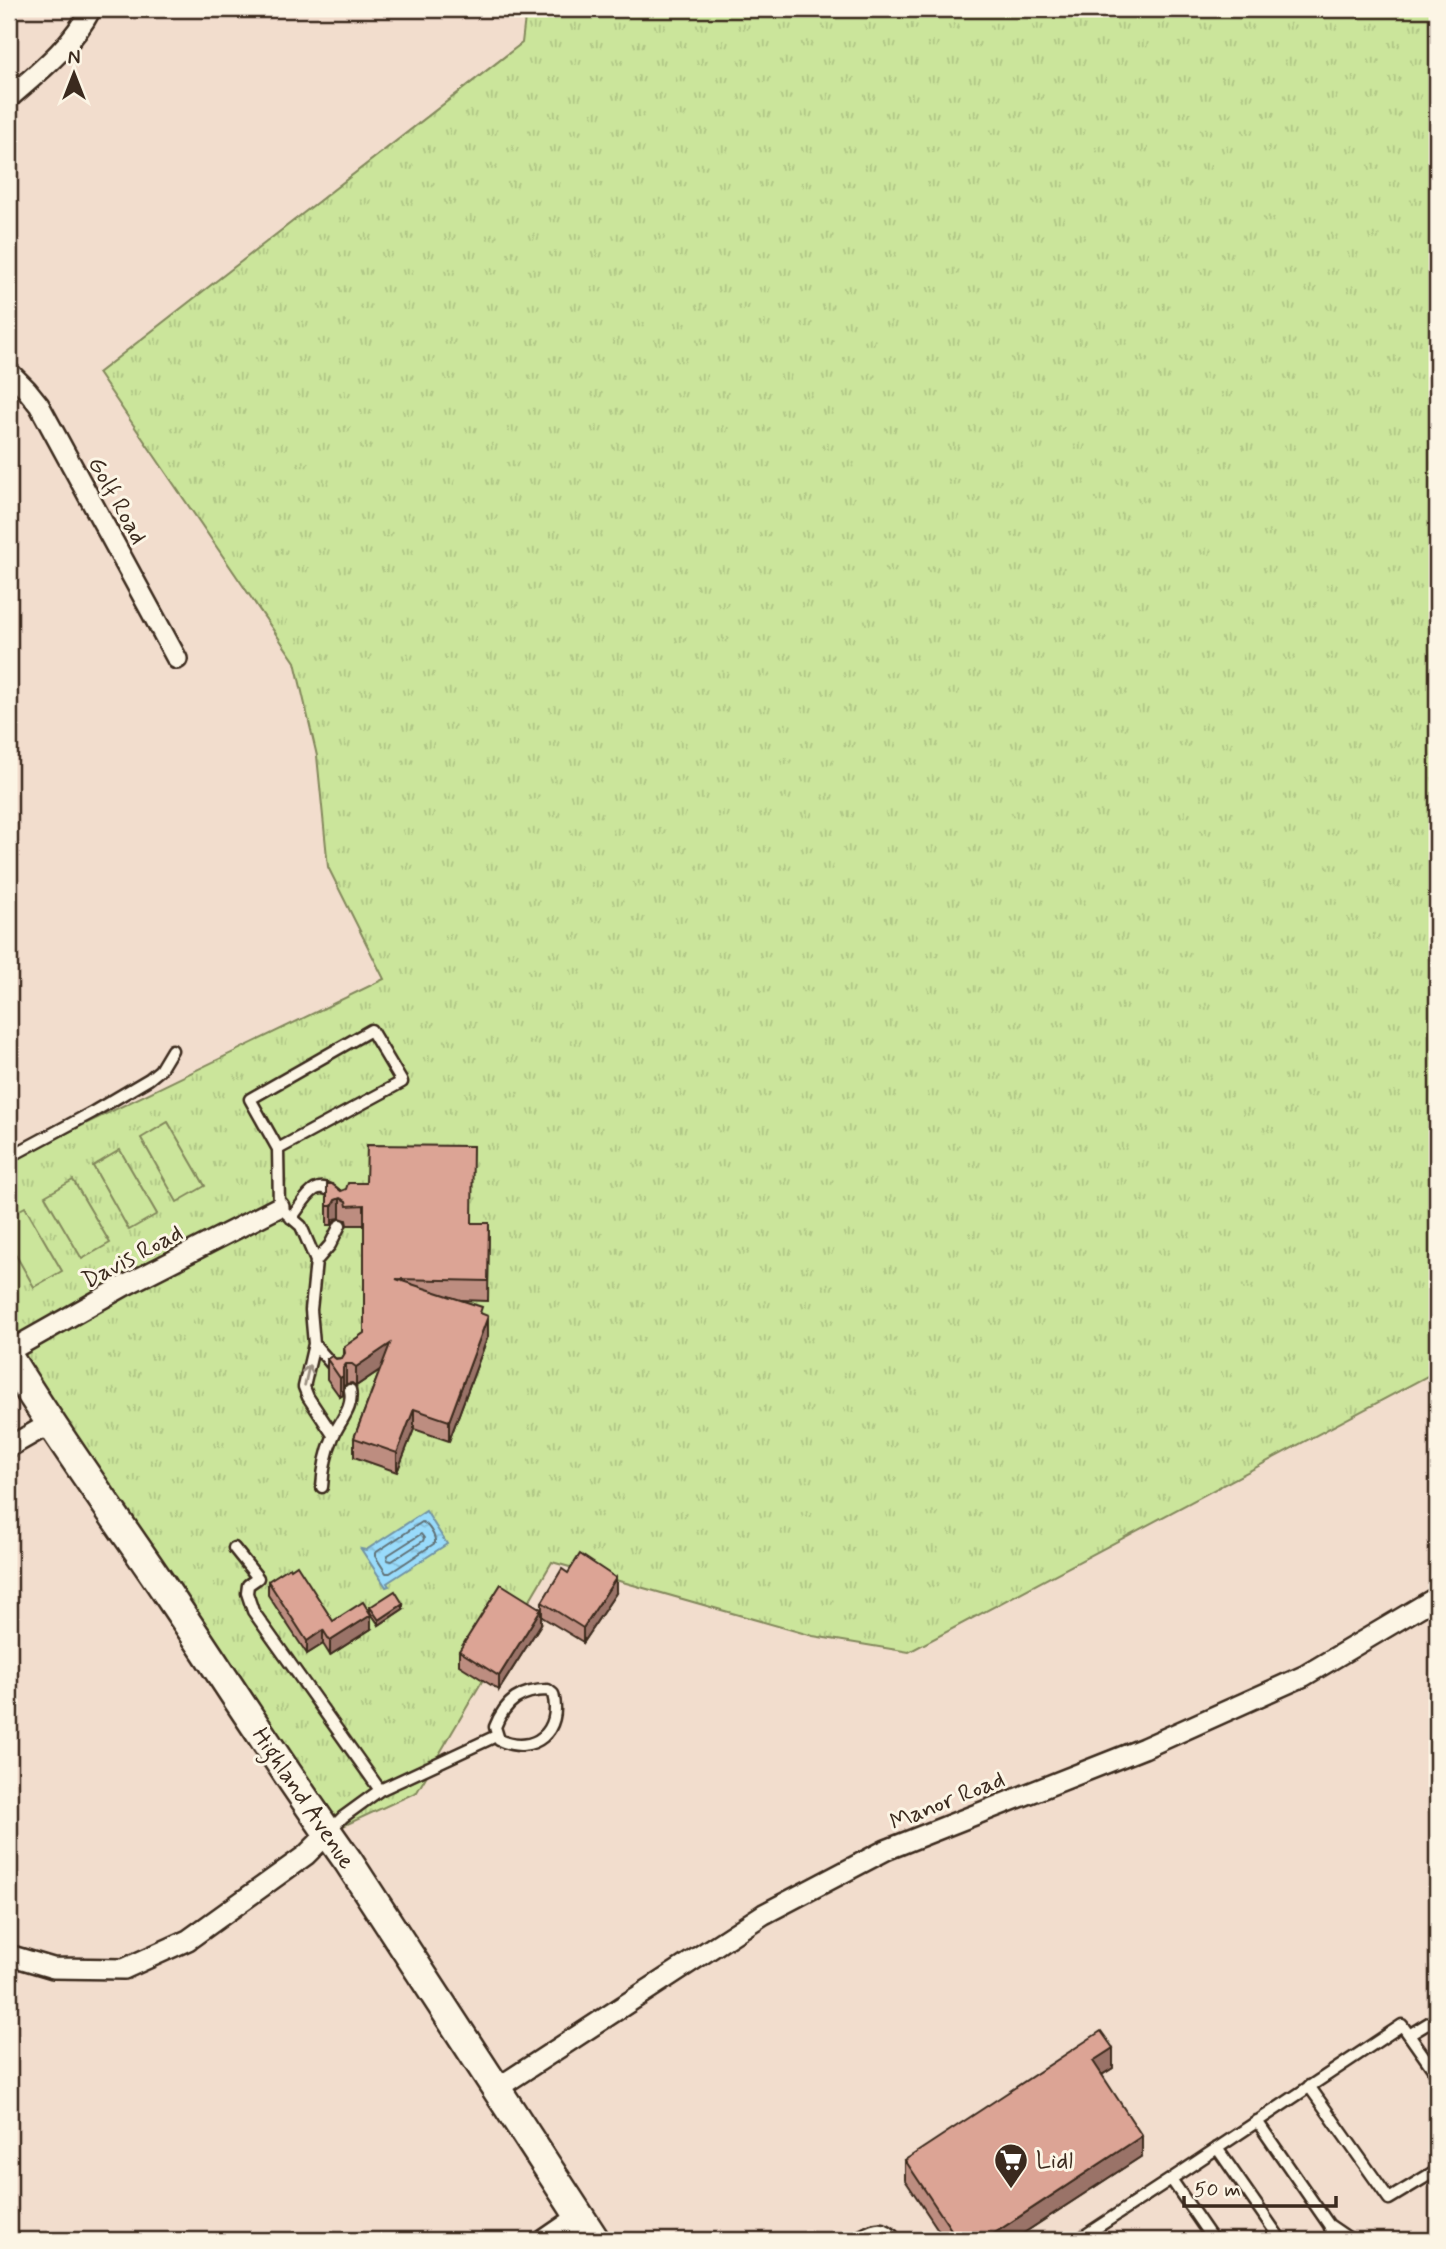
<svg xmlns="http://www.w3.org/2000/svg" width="1446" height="2249" viewBox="0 0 1446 2249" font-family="Mynerve,sans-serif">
<defs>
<pattern id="grass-tufts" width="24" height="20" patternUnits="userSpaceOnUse" patternTransform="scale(1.75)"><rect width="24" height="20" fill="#cbe59b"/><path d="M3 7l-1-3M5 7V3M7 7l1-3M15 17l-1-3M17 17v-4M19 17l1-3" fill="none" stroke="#afc585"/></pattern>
<pattern id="water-ripples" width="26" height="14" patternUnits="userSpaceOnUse" patternTransform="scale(1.75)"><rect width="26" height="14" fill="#99dbfb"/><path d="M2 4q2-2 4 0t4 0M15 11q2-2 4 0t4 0" fill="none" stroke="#85bcd7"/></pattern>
</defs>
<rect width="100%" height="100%" fill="#f2ddcd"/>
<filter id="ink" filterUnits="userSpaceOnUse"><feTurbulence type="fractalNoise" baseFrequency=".0143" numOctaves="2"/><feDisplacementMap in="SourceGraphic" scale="14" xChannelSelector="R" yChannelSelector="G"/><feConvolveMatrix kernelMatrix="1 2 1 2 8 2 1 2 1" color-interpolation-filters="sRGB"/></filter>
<g filter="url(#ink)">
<path fill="url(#grass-tufts)" stroke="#83885c" stroke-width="2" d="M526,9h911v1362l-528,281 -96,-16 -261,-74 -135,230 -89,41 -319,-475v-197l375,-182 -56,-112 -11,-111 -22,-94 -197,-289 424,-330z"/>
<path fill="#cbe59b" stroke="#83885c" stroke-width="2" d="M168,1122l37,64 -28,16 -36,-64z
M120,1150l37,64 -28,16 -36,-64z
M73,1180l37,63 -28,16 -37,-63z
M25,1207l37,64 -28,16 -25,-44v-27z"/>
<path fill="url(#water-ripples)" stroke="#7394a3" stroke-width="2" d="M426,1511l21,33 -60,39 2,3 -3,1 -25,-38 5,1z"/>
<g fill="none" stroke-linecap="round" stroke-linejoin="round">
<path stroke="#617176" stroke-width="2" d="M422,1522c6,2 14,14 13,21l-45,30h-4l-11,-17v-3z
M421,1534l3,4 -1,3 -31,20 -5,-1 1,-5z"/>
<g stroke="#3b2a1e" stroke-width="15">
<path id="lane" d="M278,1149l124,-67 -31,-52 -121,69 28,50 1,58 22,19 15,35
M9,1157l84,-45 56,-33 11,-9 12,-20
M291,1218c13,-14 23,-45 46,-22
M314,1344l21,24
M333,1435l-25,-38 -4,-10 10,-43 -3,-34 5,-49 14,-16 10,-20
M322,1487c1,-18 4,-34 11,-50 6,-16 21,-28 17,-47
M234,1548l24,30 -10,7 -1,8 6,18 127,179 -37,27 -13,13
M548,1690l5,4c10,37 -19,62 -54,46l-4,-13c10,-26 26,-37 53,-37z
M380,1790l116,-54
M1409,2035l28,-17
M1309,2086l80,113 48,-29
M1257,2121l72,104 5,15
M1217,2148l64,92
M1329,2225l22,15
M854,2240c15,-10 30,-19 42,0
M1078,2240l93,-61
M1213,2240l-42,-61 231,-154 35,50"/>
</g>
<g stroke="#3b2a1e" stroke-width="24">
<path id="street" d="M9,98c31,-27 63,-52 82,-89
M9,372l18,18 12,15 138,254
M9,1351l115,-65 155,-79
M9,1447l40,-23
M9,1955l44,13 71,1 64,-29 118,-85 22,-22
M496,2089l268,-175 122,-64 258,-102 160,-72 133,-79
M544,2240l35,-24"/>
</g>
<g stroke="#3b2a1e" stroke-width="33">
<path id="secondary" d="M9,1358c50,82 107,159 160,238 60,89 117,179 179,265l247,379"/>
</g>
<use href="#lane" stroke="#fcf5e5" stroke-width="10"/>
<use href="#street" stroke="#fcf5e5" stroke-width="19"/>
<use href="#secondary" stroke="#fcf5e5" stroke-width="28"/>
</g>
<path fill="#bd8d80" stroke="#3b2a1e" stroke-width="2" d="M327,1184l14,7 131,32h17l-1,78 -29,-1 23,14 6,22 -39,105 -35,-12 -17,43 -43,-15v-19l26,-68 -24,16 -4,-3 -6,1 -3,4v7l-3,2 -13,-18v-20l15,-1 2,-3v-8l20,-14 1,-82 -1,-26h-17l-1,-5 -6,-2 -5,1 -3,6h-5z
M568,1573l48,20 -33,49 -41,-25v-15z
M268,1581l65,40 38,8 -41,26 -7,-11 -16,10 -39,-59z
M370,1607l33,2 -24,16 -9,-13z
M541,1624l-42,66 -40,-25v-14z
M1113,2068l-11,7 40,81 -129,84h-68l-40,-60v-20z"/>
<path fill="#9a7368" stroke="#3b2a1e" stroke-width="2" d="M340,1198v20l-5,1 -3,6v-19l3,-6z
M488,1316v20l-39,105v-20z
M390,1344v19l-34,23v-19z
M346,1364v20l-3,4v-20z
M343,1376v19l-3,2v-19z
M414,1409v20l-17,43v-19z
M616,1578v15l-33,49v-14z
M403,1604v5l-24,16v-5z
M541,1609v15l-42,66v-14z
M371,1615v14l-41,26v-14z
M323,1630v14l-16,10v-13z
M1113,2048v20l-20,12v-19z
M1142,2136v20l-129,84h-29z"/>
<path fill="#dca495" stroke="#3b2a1e" stroke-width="2" d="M367,1145l106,1 -1,77h17l-1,58 -92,-2 86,28 -2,6 8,3 -39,105 -35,-12 -17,44 -43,-15 36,-94 -34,23 -4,-3h-6l-3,4v8l-3,2 -13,-19 5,-3 4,3 6,-1 3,-5 -1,-6 20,-14v-128l-17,1 -1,-5 -6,-3 -5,2 -3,6h-5v-22h5l9,7 5,-2 2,-6h18z
M580,1554l36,24 -33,50 -41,-26 20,-33 6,4z
M297,1565l36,56 30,-19 8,13 -41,26 -7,-11 -16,11 -39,-60 22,-14 1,2z
M501,1584l40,25 -42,67 -40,-25z
M395,1591l8,13 -24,16 -9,-13z
M1101,2031l12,17 -20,13 49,75 -158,104h-26l-53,-80z"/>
<defs><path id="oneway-shaft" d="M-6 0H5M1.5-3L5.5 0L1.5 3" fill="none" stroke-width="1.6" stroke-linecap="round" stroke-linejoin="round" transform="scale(1.75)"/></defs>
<use stroke="#9c9082" href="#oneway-shaft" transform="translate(307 1375) rotate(-77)"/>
</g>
<defs>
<g id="supermarket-pin" transform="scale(1.75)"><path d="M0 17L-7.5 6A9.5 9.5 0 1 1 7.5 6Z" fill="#3b2a1e" stroke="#fcf5e5"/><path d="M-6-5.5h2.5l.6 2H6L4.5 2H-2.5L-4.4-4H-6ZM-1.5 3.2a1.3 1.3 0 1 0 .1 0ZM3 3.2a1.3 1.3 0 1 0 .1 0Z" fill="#fff"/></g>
</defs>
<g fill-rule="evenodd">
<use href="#supermarket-pin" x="1011" y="2160"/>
</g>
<g text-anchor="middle" stroke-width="6" stroke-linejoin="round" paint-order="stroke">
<g font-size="24" fill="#3b2a1e" stroke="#fcf5e5">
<text transform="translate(118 500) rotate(61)" y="8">Golf Road</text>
<text transform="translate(132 1256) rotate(-28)" y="8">Davis Road</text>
<text transform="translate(304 1798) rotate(56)" y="8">Highland Avenue</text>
<text transform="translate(947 1800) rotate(-22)" y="8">Manor Road</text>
</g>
<g font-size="24" fill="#3b2a1e" stroke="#fcf5e5" text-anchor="start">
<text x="1036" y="2168">Lidl</text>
</g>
</g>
<rect width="1446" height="2249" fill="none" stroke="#fcf5e5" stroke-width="35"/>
<rect x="18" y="18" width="1411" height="2214" fill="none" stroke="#3b2a1e" stroke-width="2.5" filter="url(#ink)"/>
<g transform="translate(74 74)" stroke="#fcf5e5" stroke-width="5" paint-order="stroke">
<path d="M0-5L12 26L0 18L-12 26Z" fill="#3b2a1e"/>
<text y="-10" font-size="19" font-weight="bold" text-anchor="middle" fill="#3b2a1e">N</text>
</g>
<path d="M1184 2196v10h152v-10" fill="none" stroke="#3b2a1e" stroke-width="3.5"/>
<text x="1194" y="2196" font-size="21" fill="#3b2a1e" stroke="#fcf5e5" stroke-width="5" paint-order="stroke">50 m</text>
</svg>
